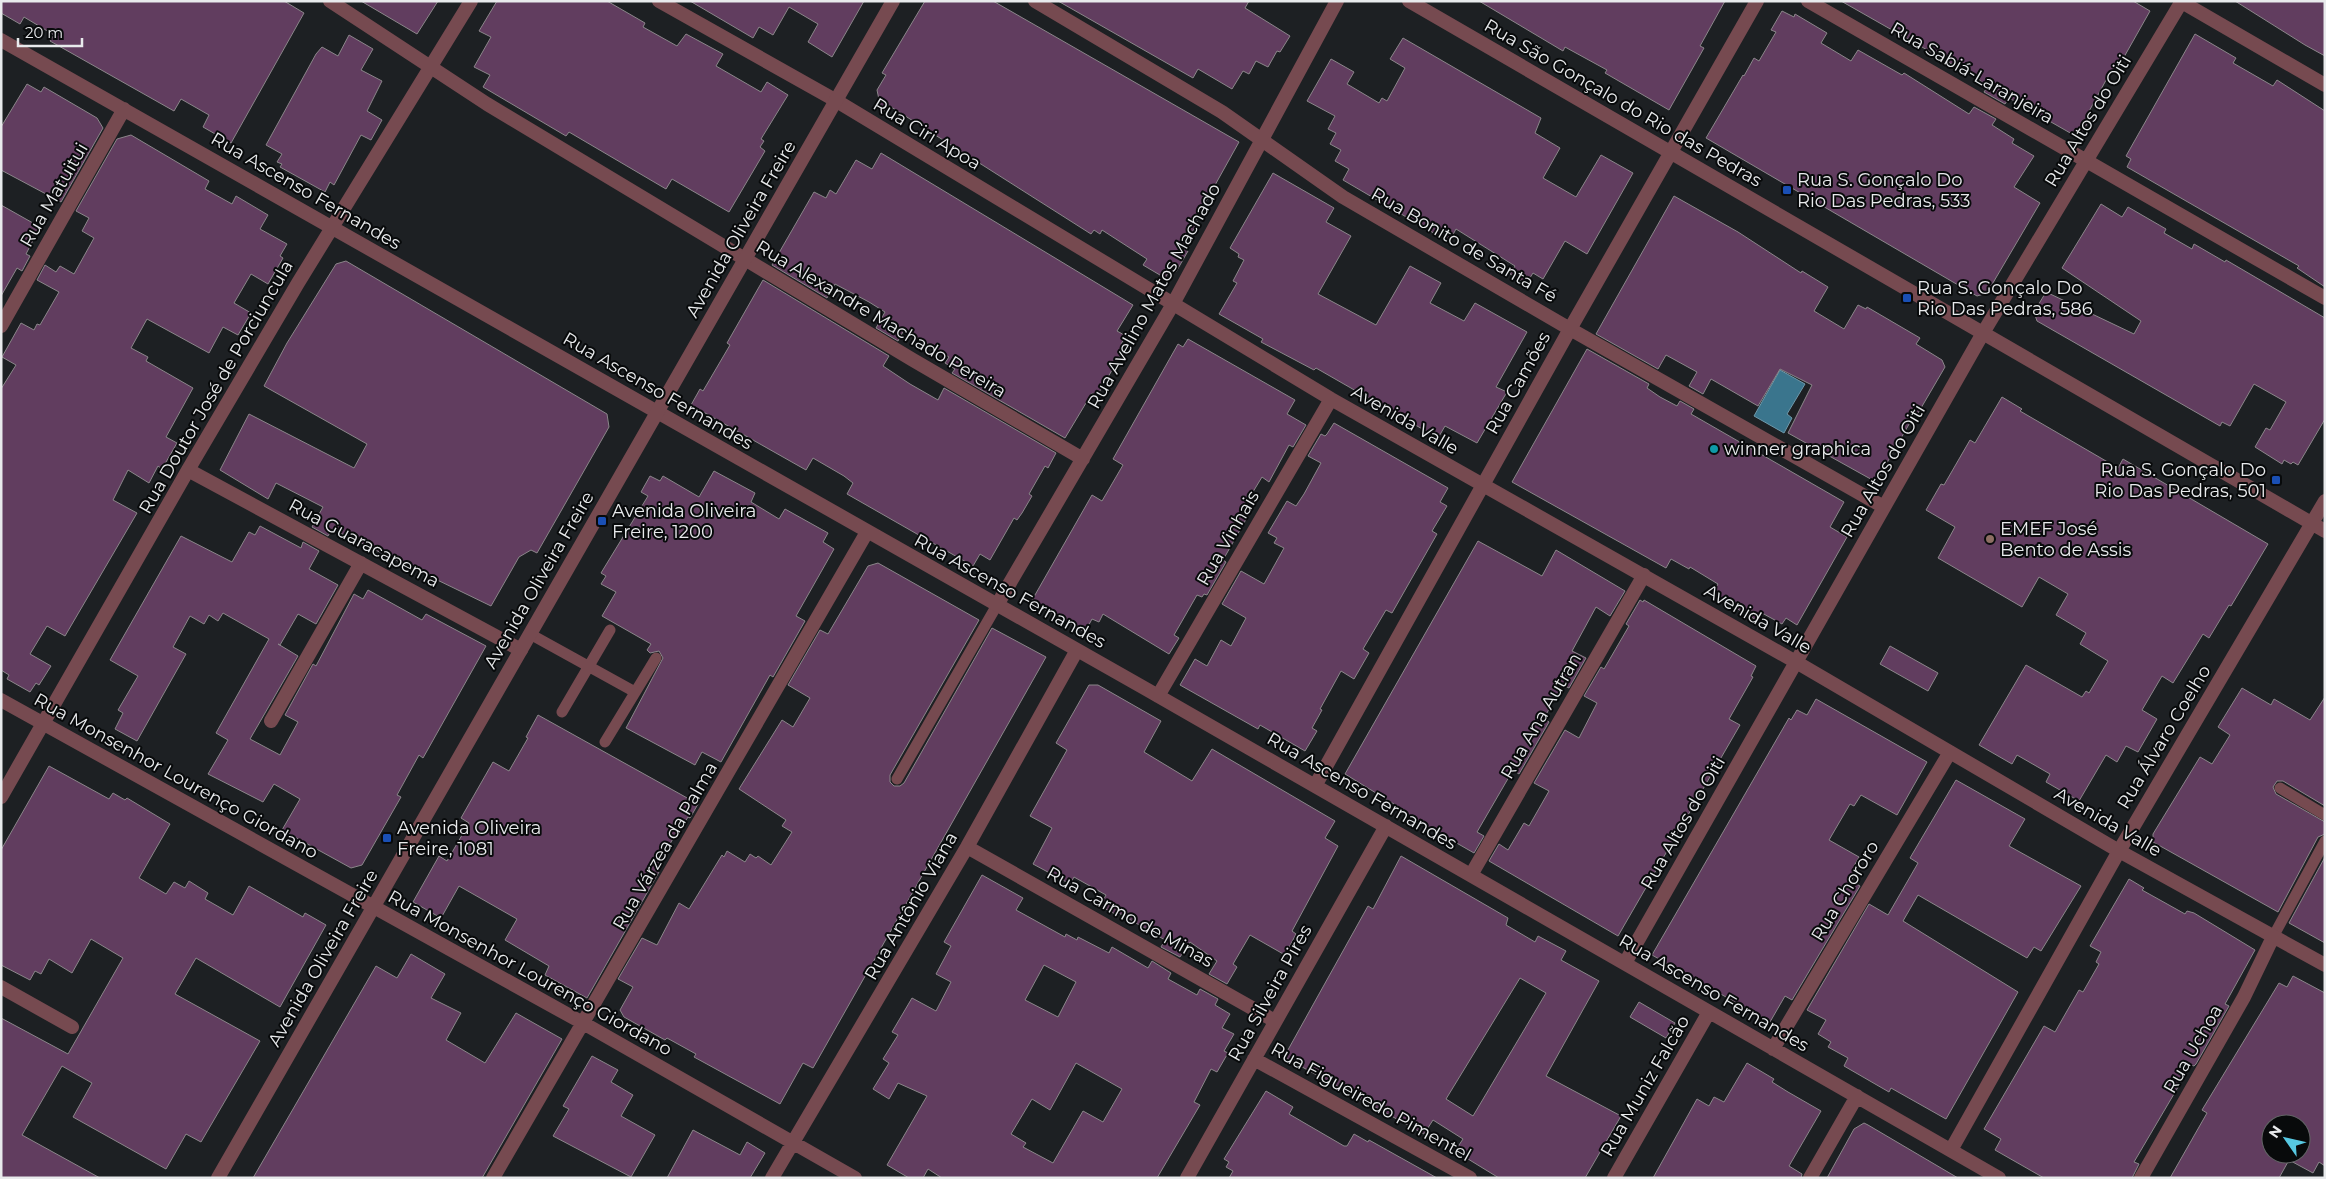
<svg xmlns="http://www.w3.org/2000/svg" width="2326" height="1179" viewBox="0 0 2326 1179" font-family="Montserrat,sans-serif">
<rect width="100%" height="100%" fill="#1d2023"/>
<path fill="#3a758d" stroke="#6e98aa" d="M1780,370l25,14 -18,30 5,4 -8,15 -30,-17z"/>
<path fill="#613d5f" stroke="#8b868a" fill-rule="evenodd" d="M1,1h283l20,12 -73,130 -28,-16 6,-12 -28,-16 -7,12 -124,-70 4,-6 -30,-18 -4,7 -19,-11z
M361,1h77l-21,33z
M497,1h110l38,22 -2,4 34,19 9,-12 37,20 -7,12 45,26 6,-10 21,13 -27,44 3,2 -4,6 5,4 -36,61 -57,-33 -6,10 -97,-57 -3,4 -83,-49 7,-12 -16,-8 17,-30 -12,-6z
M690,1h174l-32,56 -24,-15 10,-18 -29,-17 -16,28 -14,-8 -6,11z
M925,1h68l246,141 -44,79 3,1 -15,26 5,3 -12,21 -6,-2 -5,8 -22,-13 4,-6 -14,-9 -31,-20 -2,4 -6,-4 -3,4 -203,-129 -6,9 -5,-24 9,-15 -4,-2z
M1058,1h191l-4,7 45,28 -10,16 -3,-1 -9,16 -12,-6 -7,13 -6,-3 -11,18 -34,-20 -5,9z
M1479,1h246l-25,45 4,2 -35,62 -64,-37 2,-3 -42,-23 -2,4z
M1841,1h292l17,10 -35,62 -4,-2 -24,44 4,2 -12,21 -70,-40 -4,6 -21,-12 4,-6 -8,-5v-1z
M2235,1h90v55l-20,-11z
M1782,11l12,6 1,-3 32,19 -6,10 30,18 7,-11 44,25 2,-2 65,41 5,-7 22,12 -4,6 22,14 -2,4 22,13 -20,31 26,16 -53,90 -10,3 -271,-158 37,-63 1,1 10,-18 5,3 17,-29 -5,-2z
M2195,34l41,24 -3,5 40,23 4,-6 48,31v176l-28,-19 2,-2 -172,-99 4,-8 -5,-3z
M349,35l24,14 -12,21 21,11 -15,30 15,9 -11,20 -10,-5 -27,50 -4,-3 -5,10 -45,-25 2,-3 -5,-2 5,-8 -16,-9 50,-91 6,-7 16,9z
M1403,38l138,80 -6,15 25,15 -17,30 33,19 25,-42 32,18 -46,81 -22,-13 -22,38 -10,-6 -7,11 -16,-10 5,-8 -59,-37 -7,13 -106,-62 6,-11 -14,-8 6,-11 -11,-6 6,-11 -8,-4 7,-13 -28,-15 24,-42 23,13 -7,12 32,19 3,-5 5,3 18,-33 -15,-9z
M27,84l14,8 3,-5 53,31 6,10 -42,74 -60,-32v-43z
M131,135l78,46 -4,8 27,15 4,-8 32,19 -8,14 27,15 -7,12 3,2 -15,26 -17,-10 -17,29 17,10 -13,22 -15,-8 -14,26 -62,-34 -16,29 17,9 -2,4 47,27 -27,49 11,6 -15,26 -4,-3 -9,17 -21,-13 -15,30 24,13 -72,123 -18,-10 -17,28 21,12 -12,19 -3,-2 -6,9 -23,-13 2,-4 -8,-5v-281l15,-24 -14,-8 19,-34 13,7 3,-6 3,1 19,-33 -22,-12 8,-15 11,7 4,-6 14,8 20,-36 -12,-7 7,-13 -13,-7 41,-72z
M881,153l252,152 -16,26 9,5 -5,8 5,2 -29,50 -5,-3 -27,45 -113,-65 3,-4 -10,-6 4,-6 -45,-27 -6,11 -22,-13 9,-16 -16,-10 -34,-18 -8,14 -55,-33 42,-73 12,6 4,-8 6,4 20,-34 16,9z
M1273,173l61,35 -8,14 25,14 -33,58 58,31 34,-59 31,17 -11,20 34,18 11,-18 52,29 -31,55 11,5 -30,51 -32,-17 -7,12 -122,-70 -2,2 -53,-28 2,-3 -44,-25 18,-31 -4,-2 11,-21 -6,-3 1,-3 -9,-6z
M1674,196l64,36 63,41 1,-2 26,16 -14,24 30,18 14,-24 8,4 1,-2 53,31 -4,6 26,16 3,7 -31,53 -2,-1 -36,63 -88,-49 24,-48 -32,-16 -22,37 -47,-27 -8,15 -14,-8 8,-14 -31,-17 -8,14 -62,-35z
M2101,204l21,13 6,-10 38,22 -2,4 28,16 2,-5 31,18 1,-2 99,58v101l-27,46 -5,-3 -2,2 -7,-4 -2,4 -27,-17 11,-19 4,2 16,-28 -32,-18 -24,42 -8,-4 -2,4 -183,-105 -3,-9 12,-20 88,42 7,-13 -79,-53z
M1,205l39,22 -14,27 4,2 -8,15 -5,-3 -16,28z
M346,261l261,153 2,13 -72,126 -6,-3 -12,7 -28,49 -159,-77 -4,7 -16,-9 11,-20 -47,-24 -8,16 -48,-29 29,-56 105,54 13,-24 -103,-58 23,-43 49,-79z
M763,280l126,76 -6,10 27,18 28,16 6,-12 112,65 -8,15 -3,-2 -16,28 3,2 -10,17 -5,7 -3,-2 -24,42 -10,-6 -7,12 -126,-72 6,-11 -9,-7 -31,-18 -7,12 -115,-65 9,-16 3,2 27,-46 -3,-2z
M1188,339l107,61 -8,14 19,11 -13,22 -4,-2 -20,37 -7,-5 -20,33 7,4 -26,46 3,2 -19,33 -3,-1 -2,3 -5,-2 -23,40 5,3 -10,16 -66,-40 -4,8 -7,-3 -7,13 -54,-30 61,-107 10,6 21,-36 -10,-6 65,-115 5,3z
M1587,349l62,35 -2,4 13,9 17,9 3,-5 14,8 -3,5 153,88 -14,25 17,10 -50,88 -11,-7 -4,6 -20,-11 -4,8 -46,-27 6,-10 -28,-17 -1,2 -18,-10 -5,9 -154,-86z
M2002,397l20,12 -2,2 98,57 5,-9 145,85 -37,62 -2,-1 -20,33 -6,-4 -30,49 -11,-7 -20,34 15,9 -19,33 -12,-6 -9,16 -11,-7 -27,46 -33,-19 4,-8 -33,-19 -5,9 -33,-19 47,-80 56,32 4,-6 3,2 19,-32 -28,-17 6,-11 -30,-18 12,-21 -29,-17 -17,30 -84,-49 17,-31 -29,-17 15,-26 3,1 26,-45 5,3z
M1334,423l114,65 -8,14 7,4 -15,25 5,3 -45,79 -6,-3 -23,39 6,4 -15,26 -13,-8 -21,38 2,1 -10,18 5,3 -12,20 -45,-26 -2,4 -78,-44 15,-26 12,7 14,-26 10,6 15,-28 -24,-14 19,-33 23,13 20,-36 -10,-5 3,-5 -9,-5 19,-32 9,5 8,-12 17,-31 -13,-7 13,-22 4,2 2,-2z
M714,471l41,22 -4,9 28,17 6,-10 43,24 -5,9 11,7 -38,67 9,5 -32,56 -3,-2 -49,87 -19,-10 -7,13 -69,-37 37,-70 -4,-7 -9,2 -3,-3 4,-6 -49,-28 14,-24 -15,-8 5,-8 -5,-3 47,-77 -7,-4 9,-16 10,5 3,-5 36,21z
M260,526l41,22 2,-6 16,9 -10,18 29,16 -22,39 -18,-10 -18,31 -2,-1 20,12 -48,83 30,16 18,-33 -13,-7 28,-51 3,2 38,-72 9,5 5,-9 54,30 4,-6 60,32 -63,112 -4,-3 -22,40 4,2 -39,68 -11,3 -69,-38 18,-31 -26,-15 -11,18 -55,-28 20,-34 -12,-7 53,-94 -46,-26 -5,8 -9,-6 -5,9 -14,-8 -17,31 13,7 -49,87 -22,-12 8,-16 -5,-3 20,-34 -28,-16 71,-124 51,26 17,-30 6,3z
M1478,541l64,35 14,-26 69,41 -15,25 -14,-9 -24,44 14,7 -17,30 -6,-3 -19,33 5,4 -30,52 -6,-4 -36,62 7,4 -10,17 -68,-39 1,-2 -62,-38z
M878,563l101,57 -89,155v7l4,4h6l4,-3 88,-155 54,29 -233,411 -10,-5 -23,41 -86,-47 2,-3 -29,-16 -2,2 -41,-23 -4,-7 13,-23 -15,-8 24,-41 15,7 22,-42 10,6 33,-54 2,2 3,-6 18,11 5,-8 6,4 2,-2 13,9 21,-33 -10,-6 4,-6 -47,-31 43,-69 11,7 17,-29 -22,-13 32,-55 8,4 40,-68z
M1640,600l3,2 1,-2 112,66 -5,10 2,1 -24,42 11,6 -122,211 -129,-75 10,-17 9,6 16,-27 5,3 20,-35 -15,-8 31,-53 14,8 18,-35 -13,-7 17,-29 3,2 25,-43 -3,-2z
M1890,646l48,27 -10,18 -48,-27z
M1089,685h9l63,36 -17,31 48,29 20,-32 123,72 -10,17 13,8 -46,85 4,3 -11,21 -35,-20 -17,29 4,3 -10,17 -18,-10 8,-13 -27,-19 -10,15 -19,-10 4,-7 -48,-28 -2,2 -15,-8 6,-11 -32,-18 -4,7 -37,-20 19,-36 -22,-12 37,-66 -11,-7z
M2242,688l29,17 3,-6 36,21 15,-23v109l-42,-25h-6l-4,6 3,7 49,28v12l-7,3 -40,75 -125,-70v-8l47,-77 12,7 18,-29 -12,-8z
M1816,699l111,63 -30,53 -36,-20 -7,11 -4,-2 -21,36 30,17 -5,9 4,2 -7,13 9,5 -68,114 -7,-4 -15,26 -118,-67 137,-237 2,2 6,-10 10,5z
M538,715l160,89 -8,14 -2,-1 -8,13h-2l-23,40 4,2 -72,126 -42,-23 4,-9 -44,-26 12,-21 -58,-33 -18,32 -28,-16 26,-46 8,5 22,-38 -8,-5 32,-56 16,9 19,-33 -2,-1z
M49,766l60,33 4,-6 12,7 2,-2 43,26 -31,54 27,16 8,-12 11,6 4,-7 19,12 -3,6 28,16 16,-29 54,31 2,-4 21,12 -46,82 -84,-49 -21,36 85,47 -59,101 -15,-8 -20,35 -93,-52 19,-34 -30,-17 -40,69 78,43h-99v-160l67,36 55,-96 -32,-19 -19,34 -23,-14 -8,15 -6,-3 -5,9 -29,-15v-115z
M1956,780l69,39 -16,27 72,40 -40,65 -7,-4 -7,11 -109,-63 -15,26 115,71 -72,127 -55,-31 -2,4 -45,-26 4,-8 -20,-11 3,-5 -13,-8 8,-14 -19,-10 62,-106 19,11 30,-52 -8,-5z
M1401,856l107,62 -2,7 29,17 3,-6 28,15 -5,9 38,21 -53,95 75,40 -36,62h-86l-44,-27 8,-12 -30,-19 -9,14 -140,-77 84,-151 5,3zM1520,978l26,15 -73,123 -27,-17z
M2325,857v86l-36,-20z
M982,875l41,23 -7,12 49,27 1,-3 11,6 1,-3 31,16 3,-6 36,21 4,-7 19,12 -3,6 29,16 3,-6 18,10 -3,6 15,9 -8,14 12,6 -10,17 4,2 -11,19 -6,-3 -17,33 6,3 -43,73h-215l-14,-9 -5,9h-14l-22,-13 40,-69 -29,-13 -9,16 -16,-10 16,-26 -6,-4 15,-24 -6,-3 20,-34 24,13 15,-29 -15,-8 15,-28 -7,-4zM1044,965l32,17 -18,35 -33,-17zM1076,1063l46,26 -19,33 -20,-11 -30,52 -30,-16 3,-4 -15,-9 21,-35 18,11z
M2129,879l15,9 -2,2 43,24 2,-3 7,2 61,37 -30,54 4,2 -33,58 -2,2 -3,-1 -57,97 5,2 -7,14h-88l-49,-28 6,-11 -17,-10 60,-103 11,6 24,-42 4,2 16,-28 -3,-2 5,-10 -11,-6z
M411,954l34,20 -14,24 30,15 -15,27 39,23 31,-50 46,26 -80,139h-229l123,-212 21,12z
M2293,976l32,17v173l-6,-4 -6,11 -24,-13 -10,18h-109l37,-65 -5,-3 77,-127 8,4zM2271,1124h30v30h-30z
M1639,1002l36,21 -9,15 -36,-21z
M592,1056l26,14 -7,12 22,13 -12,21 34,19 -24,42 -78,-41 16,-27 -6,-3z
M1747,1063l27,16 -2,3 16,10 33,19 -32,55 13,8 -1,4h-148l44,-79 12,7 5,-9 10,5z
M1266,1091l27,16 -4,7 55,32h3l7,-12 14,8 1,-2 68,38h-208l4,-7 -7,-4 3,-5 -5,-3z
M1864,1123l4,2 90,53h-131l27,-49z
M693,1130l47,25 7,-13 18,11 -15,25h-83z"/>
<g fill="none" stroke-linecap="round" stroke-linejoin="round">
<path stroke="#764a50" stroke-width="11" d="M530,634l105,58
M562,712l48,-82
M605,742l51,-84
M897,779l100,-174
M2280,788l45,27
M2273,937l52,-96"/>
<path stroke="#764a50" stroke-width="14" d="M330,1l157,103 426,256 170,99
M659,1l176,99 496,299 465,263 323,189 206,114
M1035,1l187,111 121,85 227,132 314,178
M1409,1l916,530
M1808,1l517,297
M2180,1l145,84
M1,40l1145,649 853,489
M1,326l123,-217
M188,470l333,180
M997,605l176,-301 164,-303
M1158,696l173,-297
M1,700l582,323 272,155
M271,721l90,-158
M1315,786l255,-457 187,-328
M1,797l187,-327 110,-187 173,-282
M967,847l308,174
M1471,875l173,-300
M1625,963l358,-630 199,-332
M1,987l71,40
M1773,1049l177,-297
M1254,1059l216,119
M1951,1150l168,-299 206,-350
M493,1178l374,-646
M772,1178l195,-331 110,-197
M1187,1178l199,-352
M1614,1178l95,-166
M1810,1178l47,-82
M2141,1178l103,-181 29,-60"/>
<path stroke="#764a50" stroke-width="14" d="M218,1178l675,-1177"/>
</g>
<g fill="#1a4fb4" stroke="#080a0b" stroke-width="2">
<rect x="1782" y="185" width="10" height="10" rx="2.5"/>
<rect x="1902" y="293" width="10" height="10" rx="2.5"/>
<rect x="2271" y="475" width="10" height="10" rx="2.5"/>
<rect x="597" y="516" width="10" height="10" rx="2.5"/>
<rect x="382" y="833" width="10" height="10" rx="2.5"/>
</g>
<circle fill="#0f9aa8" stroke="#080a0b" stroke-width="2" cx="1714" cy="449" r="5"/>
<circle fill="#8d6e63" stroke="#080a0b" stroke-width="2" cx="1990" cy="539" r="5"/>
<g text-anchor="middle" stroke-width="4" stroke-linejoin="round" paint-order="stroke">
<g font-size="18" fill="#e8eaec" stroke="#080a0b">
<text transform="translate(1972 73) rotate(30)" y="6">Rua Sabiá-Laranjeira</text>
<text transform="translate(1623 103) rotate(30)" y="6">Rua São Gonçalo do Rio das Pedras</text>
<text transform="translate(2088 121) rotate(-59)" y="6">Rua Altos do Oiti</text>
<text transform="translate(927 134) rotate(31)" y="6">Rua Ciri Apoa</text>
<text transform="translate(306 191) rotate(30)" y="6">Rua Ascenso Fernandes</text>
<text transform="translate(54 195) rotate(-60)" y="6">Rua Matuitui</text>
<text transform="translate(741 229) rotate(-60)" y="6">Avenida Oliveira Freire</text>
<text transform="translate(1464 245) rotate(30)" y="6">Rua Bonito de Santa Fé</text>
<text transform="translate(1154 296) rotate(-61)" y="6">Rua Avelino Matos Machado</text>
<text transform="translate(881 319) rotate(31)" y="6">Rua Alexandre Machado Pereira</text>
<text transform="translate(1518 383) rotate(-61)" y="6">Rua Camões</text>
<text transform="translate(216 387) rotate(-60)" y="6">Rua Doutor José de Porciuncula</text>
<text transform="translate(658 391) rotate(30)" y="6">Rua Ascenso Fernandes</text>
<text transform="translate(1405 420) rotate(30)" y="6">Avenida Valle</text>
<text transform="translate(1883 471) rotate(-60)" y="6">Rua Altos do Oiti</text>
<text transform="translate(1228 538) rotate(-60)" y="6">Rua Vinhais</text>
<text transform="translate(364 543) rotate(28)" y="6">Rua Guaracapema</text>
<text transform="translate(539 580) rotate(-60)" y="6">Avenida Oliveira Freire</text>
<text transform="translate(1010 591) rotate(29)" y="6">Rua Ascenso Fernandes</text>
<text transform="translate(1758 619) rotate(30)" y="6">Avenida Valle</text>
<text transform="translate(1541 716) rotate(-60)" y="6">Rua Ana Autran</text>
<text transform="translate(2164 737) rotate(-59)" y="6">Rua Álvaro Coelho</text>
<text transform="translate(176 776) rotate(29)" y="6">Rua Monsenhor Lourenço Giordano</text>
<text transform="translate(1362 791) rotate(30)" y="6">Rua Ascenso Fernandes</text>
<text transform="translate(2108 822) rotate(30)" y="6">Avenida Valle</text>
<text transform="translate(1683 823) rotate(-60)" y="6">Rua Altos do Oiti</text>
<text transform="translate(665 846) rotate(-60)" y="6">Rua Várzea da Palma</text>
<text transform="translate(1845 891) rotate(-59)" y="6">Rua Chororo</text>
<text transform="translate(911 906) rotate(-60)" y="6">Rua Antônio Viana</text>
<text transform="translate(1130 917) rotate(29)" y="6">Rua Carmo de Minas</text>
<text transform="translate(323 958) rotate(-60)" y="6">Avenida Oliveira Freire</text>
<text transform="translate(530 973) rotate(29)" y="6">Rua Monsenhor Lourenço Giordano</text>
<text transform="translate(1270 993) rotate(-61)" y="6">Rua Silveira Pires</text>
<text transform="translate(1714 993) rotate(30)" y="6">Rua Ascenso Fernandes</text>
<text transform="translate(2193 1049) rotate(-60)" y="6">Rua Uchoa</text>
<text transform="translate(1645 1086) rotate(-60)" y="6">Rua Muniz Falcão</text>
<text transform="translate(1371 1102) rotate(29)" y="6">Rua Figueiredo Pimentel</text>
</g>
<g font-size="18" fill="#e8eaec" stroke="#080a0b" text-anchor="start">
<text x="1797" y="186">Rua S. Gonçalo Do<tspan x="1797" dy="21">Rio Das Pedras, 533</tspan></text>
<text x="1917" y="294">Rua S. Gonçalo Do<tspan x="1917" dy="21">Rio Das Pedras, 586</tspan></text>
<text x="1724" y="455">winner graphica</text>
<text x="2266" y="476" text-anchor="end">Rua S. Gonçalo Do<tspan x="2266" dy="21">Rio Das Pedras, 501</tspan></text>
<text x="612" y="517">Avenida Oliveira<tspan x="612" dy="21">Freire, 1200</tspan></text>
<text x="2000" y="535">EMEF José<tspan x="2000" dy="21">Bento de Assis</tspan></text>
<text x="397" y="834">Avenida Oliveira<tspan x="397" dy="21">Freire, 1081</tspan></text>
</g>
</g>
<rect width="2326" height="1179" fill="none" stroke="#e8eaec" stroke-width="5"/>
<g transform="translate(2286 1139) rotate(304)"><circle r="24" fill="#080a0b" stroke="#626465"/>
<path d="M0-4L9 19L0 12L-9 19Z" fill="#57c9e3"/>
<text y="-8" font-size="14" font-weight="bold" text-anchor="middle" fill="#e8eaec">N</text>
</g>
<path d="M18 38v8h64v-8" fill="none" stroke="#e8eaec" stroke-width="2.5"/>
<text x="25" y="38" font-size="15" fill="#e8eaec" stroke="#080a0b" stroke-width="4" paint-order="stroke">20 m</text>
</svg>
